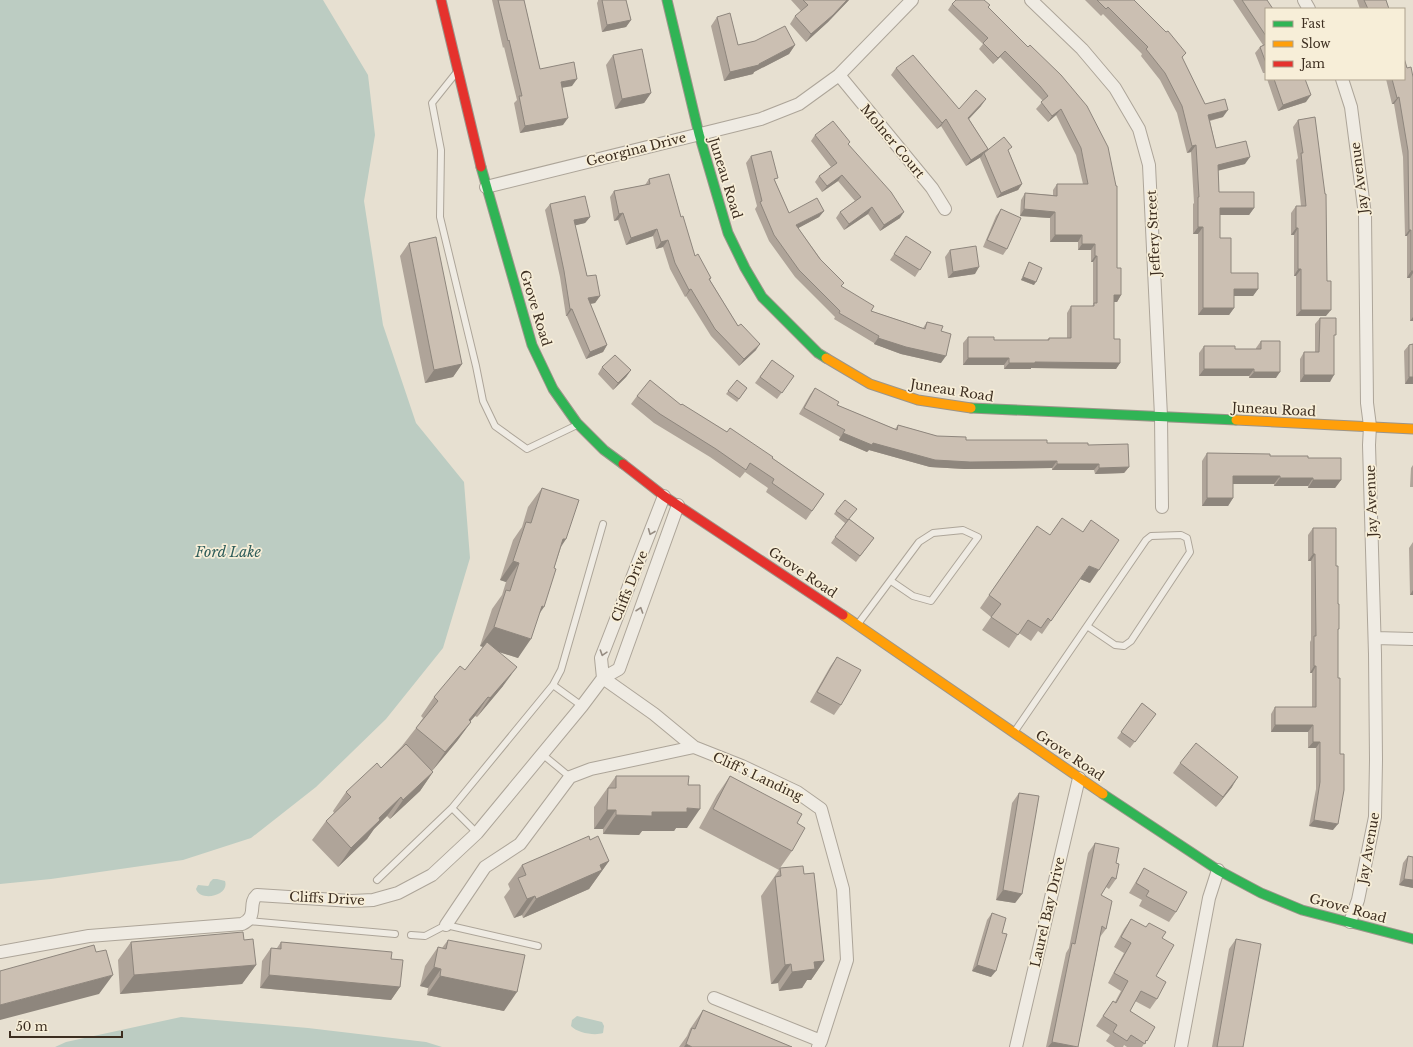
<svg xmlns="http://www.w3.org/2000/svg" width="1413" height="1047" viewBox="0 0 1413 1047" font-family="'Libre Baskerville',serif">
<rect width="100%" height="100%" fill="#e7e0d1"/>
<path fill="#bcccc2" d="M0,0h323l45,75 7,60 -11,66 19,124 33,98 48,59 6,76 -27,90 -57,71 -70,68 -65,51 -68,22 -132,19 -51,5z
M213,879h4l8,2c5,15 -25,21 -29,8l2,-4 10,1 1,-1 1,-3z
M577,1016l25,6 2,4 -1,7c-8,3 -26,0 -32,-7l1,-6z
M181,1017l127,11 118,14 16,5h-387l11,-5z"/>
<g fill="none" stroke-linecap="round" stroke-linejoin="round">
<g stroke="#ada599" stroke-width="8">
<path id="lane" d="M456,73l-24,30 9,47 -1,67 36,149 7,35 12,25 32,23 50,-24
M858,624l61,-82 14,-9 30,-3 15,7 -47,64 -18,-5 -22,-15
M553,685l29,21
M1015,731l131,-191 5,-4 30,-1 6,3 3,14 -59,89 -7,5 -9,-1 -28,-19
M542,754l28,23
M452,808l25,25
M377,880l75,-72 101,-123 8,-15 42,-146
M248,921l147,13
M411,935l14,1 21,-11 92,21"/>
</g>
<g stroke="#ada599" stroke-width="14">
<path id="street" d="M1031,0l51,49 33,39 24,41 10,36 12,251 1,91
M1304,0l5,9
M839,75l93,113 13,21
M1342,79l9,28 14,108 2,188 3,23 -1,19 6,209 1,106 -1,57 -17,83 -8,22
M486,187l275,-68 38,-15 40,-29 73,-75
M1375,638l38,1
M603,678l51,36 40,33 48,19 55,26 24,17 22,80 4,71 -26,81 -3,6
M603,678l-2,-20 63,-162
M446,925l39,-58 35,-23 50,-67 21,-8 103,-22
M0,952l89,-16 153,-12c17,-8 5,-20 15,-29l95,6 21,-1 25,-7 34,-18 45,-42 105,-127 21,-28 16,-9 59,-164
M714,998l107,43
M1016,1047l63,-269
M1181,1047l28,-149 9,-28"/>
</g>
<g stroke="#9c958a" stroke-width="11">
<path id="fast" d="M667,0l32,134 29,99 17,35 17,29 56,56 8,5
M481,167l51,178 21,44 24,34 27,27 19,14
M971,408l265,12
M1103,794l115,76 43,23 41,17 111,29"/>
</g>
<g stroke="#9c958a" stroke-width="11">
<path id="slow" d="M826,358l44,26 48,16 53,8
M1236,420l177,9
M843,615l260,179"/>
</g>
<g stroke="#9c958a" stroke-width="11">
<path id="jam" d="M441,0l40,167
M623,464l41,32 179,119"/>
</g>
<use href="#lane" stroke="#efebe3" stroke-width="6"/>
<use href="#street" stroke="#efebe3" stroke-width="12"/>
<use href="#fast" stroke="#30b455" stroke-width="9"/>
<use href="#slow" stroke="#ff9f0a" stroke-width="9"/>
<use href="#jam" stroke="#e5322d" stroke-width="9"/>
</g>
<path fill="#afa499" d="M492,0h32l16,69 32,17 -10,1 1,38 -43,8 -6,-30 3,-3 -13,-53 -1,1z
M598,0h28l5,20 -5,7 -24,5 -5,-29 1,-2z
M791,0h58l-21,22 -22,20 -16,-18 5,-8 6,-5z
M1085,0h49l52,53 -4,5 23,46 18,13 -13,4 6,27 29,16 -27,6 1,22 35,16 -5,7h-29v23l11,35 27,16 -5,7h-19v12l-5,7h-31v-81h-5v-30l1,-1 -3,-51 -4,1 -10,-40 -17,-33 -19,-24 1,-2 -39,-40 -2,2z
M1233,0h34l-1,9v66l-1,-2h-2l-8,-20 5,-6 3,-2z
M1357,0h29l3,9h-29z
M952,4l36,3 40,40 33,28 56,193 4,27 -4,7h-3v37l6,24 -4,6 -85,-1v1h-27v-4h-41v-22l5,-6 26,3h53l2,-2h18v-25l4,-7h21l1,-1v-43h-2v-12h-13v-8h-28v-24l-30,-2 1,-16 4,-7 28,2v-5l4,-6h26l-7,-29 -20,-40 -8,7 -12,-13 7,-8 -8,-8 -35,-36 -7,7 -14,-15 4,-5 -35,-34z
M717,17l21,28h57l-6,9 -35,18 -1,2 -29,7 -13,-55z
M613,55l38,38 -7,10 -29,6 -9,-44z
M896,68l63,41 22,-3 -12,13 19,30 21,3 13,32 -4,6 -21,8 -17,-40 1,-1 -15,9 -25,-40 -4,3 -46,-54z
M1407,68l6,9v244h-3v-43h-3v-42h-2l-2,-79 -9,-53h-2l-6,-25h18z
M1267,79h38l1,23 -28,9z
M1315,117l11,199h-30v-40h-2v-41h-3v-22l5,-7h5l-5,-46 2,-2 -5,-31 5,-7z
M815,135l35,7 -2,2 52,74 -20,13 -12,-17 -24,16 -8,-12 4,-6 15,-11 -17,-20 -16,11 -7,-10 4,-6 12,-9 -20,-26z
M751,156l24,25 14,32 35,-2 -5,6 -21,11 43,59 30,24 52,17 4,-6 14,9v32l-40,-9 -27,-10v-1l-40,-24 1,-2 -40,-40 -26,-36 -14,-32 2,-3 -11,-43z
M649,179l32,38 14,39 16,22 -1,2 28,46 18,24 -17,16 -28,-30 -25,-40 -1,1 -15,-28 -7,-22 -7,2 -3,-13 -27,9 -8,-25 -4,1 -4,-24 4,-6 31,-6z
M550,204l40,13 -5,6 -10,2 12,51 13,20 -5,7 -5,1 17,41 -4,7 -17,7 -19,-43h-1l-6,-39 -15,-67z
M1001,209l6,40 -4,6 -20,-8 13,-31z
M906,236l25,16 -16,25 -25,-17z
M409,243l53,121 -9,13 -28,6 -25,-127z
M950,250l25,24 -27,4 -3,-21z
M1029,262l5,23 -13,-5 6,-14z
M1320,318l14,19 -4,45h-30v-23l4,-7h11v-28z
M1261,341l15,37h-27v-2h-50v-23l5,-7 31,3h21v-1z
M1413,344v40h-8l-1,-33 5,-6z
M772,360l22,16 -17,23 -22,-16z
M602,367l29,3 -5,7 -13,13 -15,-16z
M737,380l10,8 -10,14 -11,-8z
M815,388l22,17 58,24 3,-4 39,11 29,4 81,3 41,2 41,22 -5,6 -29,1 -1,-4h-42v-2l-87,1 -35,-2 -61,-17 -2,2 -28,-12 1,-3 -41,-23 11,-19z
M637,396l44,9 91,53 52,36 -18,26 -40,-28 2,-4 -23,-16 -5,6 -30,-21 -56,-34 -23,-19z
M1207,453l101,5 33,22 -6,8h-27v-2h-34v-2h-41v14l-5,8h-26v-45z
M1413,465v22h-3l1,-19z
M542,488l24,51 -5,8 -22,67 -21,44 -19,-6 4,34 -26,31 -2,-1 -5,5 1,1 -14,19 -25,30 1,1 -13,19 -30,28 -3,-3 -13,13 -7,10 -29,28 -26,-27 14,-19 8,-8 -1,-2 13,-19 35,-24 21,-22 14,-18 7,-10 -2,-2 13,-19 31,-27 19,-23 -4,-1 12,-37 10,-14 4,-13 -6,-2 13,-40 9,-13 6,-20z
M836,511l13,8 25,19 -18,24 -25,-19 14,-20 -11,-9z
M1037,526l53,57 -10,-4 -38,55 -4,-3 -7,10 -12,-8 -10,15 -27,-18 9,-13 -11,-9z
M1313,528l23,38 2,66 -5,198 -24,-4 7,-37v-41h-8v-16h-37v-18l4,-7h37v-34h-2v-31l1,-2v-79h-3v-26z
M1413,542v53h-3l-1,-47z
M837,657l4,48 -7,10 -24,-13 20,-35z
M1142,703l14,11 -26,34 -13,-10z
M1180,763l52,24 -16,20 -43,-34z
M616,776l71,52h-11l-2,3h-32l-3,4 -36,-1v-5h-9v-22z
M730,776l67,47 -5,28 -12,17 24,6 20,87 -13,19h-4l-5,8 -23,3 -1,-8 -7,1 -10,-88 18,-26 -80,-42 18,-33z
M1019,793l3,101 -7,9 -19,-3 16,-97z
M590,840l19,21 -20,28 -66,29 -1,-3 -8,3 -10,-21 6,-8 -2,-5 14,-19z
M1095,843l21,20v16l-7,10 -3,-2 -5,8 5,34 -6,8 -22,110h-32l20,-94 3,-5 19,-95z
M1408,856l5,32 -14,-3 4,-22z
M1144,868l32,44 -7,10 -30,-16 3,-6 -13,-7z
M992,913l10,20 -11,44 -19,-6 15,-51z
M1131,919l31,19 -6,38 1,23 -7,10 -15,-8 -5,10 25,16 -13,20h-15l-3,-2 -1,2h-8l-9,-6 4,-6 -14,-9 17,-25 2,1 6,-11 -13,-8 16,-30 -10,-6 10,-18z
M1236,939l7,108h-31l17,-98z
M244,940l12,25 -14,19 -122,10 -2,-34 13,-18z
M448,940l56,71 -77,-16 1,-7 -8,-2 5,-20 13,-19 4,1z
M281,942l110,17 9,28 -9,13 -131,-12 2,-27 9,-13h6z
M703,1010l89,37h-113l8,-11 3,-7z"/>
<path fill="#8e867d" d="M847,0h2l-21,22 -22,20 5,-8z
M631,20l-5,7 -24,5 5,-7z
M795,45l-6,9 -35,18 -1,2 -29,7 6,-9 29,-8z
M1005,51l-5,6 -7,7 5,-6z
M577,79l-5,7 -16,3 5,-7z
M651,93l-7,10 -29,6 7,-10z
M1311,95l-5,7 -28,9 5,-6z
M1399,97l-5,7h-2l5,-6z
M986,99l-5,7 -18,19 5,-7z
M1061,109l-5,6 -8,7 4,-6z
M1228,110l-5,7 -20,5 5,-7z
M568,118l-5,7 -43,8 5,-7z
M946,119l-5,7 -4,3 5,-6z
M1196,145l-5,7 -4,1 5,-7z
M988,149l-4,4 -3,4 -15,9 5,-6z
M1250,157l-5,7 -32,8 5,-7z
M842,175l-4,6 -16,11 5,-6z
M1022,184l-4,6 -21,8 4,-5z
M872,207l-4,7 -24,16 5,-6z
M1220,208h34l-5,7h-34z
M1024,209l31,3 -5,6 -30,-2z
M824,211l-5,6 -28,15 5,-7z
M904,212l-4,6 -20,13 4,-6z
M623,213l-5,7 -4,1 5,-7z
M590,217l-5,6 -16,4 5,-7z
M1198,227h5l-5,7h-5z
M1296,228h2l-4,7h-3z
M657,229l-4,7 -27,9 5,-7z
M1409,230h2l-4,6h-2z
M1055,235h27l-4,7h-28z
M668,240l-5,7 -7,2 5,-7z
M1082,244h13l-4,6h-13z
M1095,256h2l-4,6h-2z
M979,267l-4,7 -27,4 5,-6z
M1298,269h3l-5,7h-2z
M1411,271h2v2l-3,5h-3z
M1023,277l13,5 -2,3 -13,-5z
M691,289l-5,7 -1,1 4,-7z
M1234,289h24l-5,7h-24z
M1114,295h7l-4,7h-8z
M600,296l-5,7 -12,2 5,-7z
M1203,308h31l-5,7h-31z
M570,309h2l-5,7h-1z
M1301,310h30l-5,6h-30z
M1413,317v4h-3z
M878,338l68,18 -5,7 -40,-9 -27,-10z
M760,344l-4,6 -17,16 5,-7z
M607,345l-4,7 -17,7 4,-7z
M968,358h41l-5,7h-41z
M1035,362l85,1 -4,6 -85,-1v1h-27l5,-6z
M462,364l-9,13 -28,6 9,-13z
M1204,369h50l-5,7h-50z
M631,370l-5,7 -13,13 5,-7z
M1254,372h26l-4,6h-27z
M1304,375h30l-4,7h-30z
M1409,377h4v7h-8z
M843,433l30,10 184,18 -5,7 -87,1 -35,-2 -61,-17 -2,2 -28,-12z
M1057,464h42l-5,6h-42z
M1129,467l-5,6 -29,1 4,-6z
M1233,476h47l-6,8h-46z
M1280,478h33l-5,8h-34z
M1313,480h28l-6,8h-27z
M1207,498h26l-5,8h-26z
M563,539h3l-13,19z
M1313,554h2l-4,7h-3z
M513,561l6,2 -13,19 -6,-2z
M1089,566l10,4 -9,13 -10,-4z
M1413,590v5h-3z
M542,606l2,1 -13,19z
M494,627l37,12 -13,19 -38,-12z
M1314,666h2l-4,7h-2z
M517,667l-14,19 -26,31 13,-19z
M488,697l-13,19 -20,23 14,-19z
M471,722l-14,19 -25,30 13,-19z
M1275,725h38l-5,7h-37z
M1313,742h7l-4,6h-8z
M433,772l-13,19 -30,28 13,-19z
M1238,777l-6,10 -16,20 7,-10z
M401,797l-14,19 -13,13 -7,10 -29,28 13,-19 28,-30z
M687,808l13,1 -13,19h-11l-2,3h-32l-3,4 -36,-1 13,-19z
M607,810h9l-13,19h-9z
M1314,820l24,4 -5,6 -24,-4z
M609,861l-20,28 -66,29 13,-19 64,-34z
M1404,879l9,1v8l-14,-3z
M1003,890l19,4 -7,9 -19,-3z
M535,896l-13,19 -8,3 13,-19z
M824,961l-13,19h-4l-5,8 -23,3 13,-19 22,-10z
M791,964l-13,19 -7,1 14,-19z
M256,965l-14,19 -122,10 14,-19z
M977,965l19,6 -5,6 -19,-6z
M434,967l7,2 -13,19 -8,-2z
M113,975l-14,19 -99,26v-15z
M269,975l131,12 -9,13 -131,-12z
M440,976l77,16 -13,19 -77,-16z
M1052,1042l26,5h-30z
M686,1044l6,3h-8z"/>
<path fill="#cbbfb2" stroke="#8e867d" d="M498,0h26l16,69 34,-7 3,17 -16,3 7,36 -43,8 -6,-30h3l-13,-56 -1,1z
M602,0h24l5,20 -24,5z
M803,0h44l-14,15 -22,19 -16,-18 13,-11z
M956,0h28l6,5 -2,2 40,40 2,-2 31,30 26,31 21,41 8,39h1v82h4v27h-7v44h6v24l-85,-1v1h-26v-5h-41v-21h26v3h55v-2h22v-32h23v-3h3v-47h-2v-12h-13v-9h-27v-23l-31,-3 1,-16 32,3v-12h31l-7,-36 -20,-39 -9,7 -11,-14 7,-6 -8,-10 -35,-35 -7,7 -15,-15 5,-5 -36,-34z
M1097,0h37l32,32 2,-1 18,22 -4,4 23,47 20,-5 3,11 -20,5 8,33 30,-7 4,16 -32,8 1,27h35v16h-34v30h11v35h27v16h-24v19h-31v-81h-5v-30h1l-3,-52 -4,1 -10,-40 -17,-33 -19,-24 2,-2 -40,-40 -2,2z
M1242,0h25l6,9h-7v27z
M1364,0h22l3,9h-21z
M730,13l8,32 17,-4 30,-15 10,19 -36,19v1l-29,7 -13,-55z
M1266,44v19l-6,-16z
M642,49l9,44 -29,6 -9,-44z
M913,55l46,54 17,-19 10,9 -18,19 20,31 -17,11 -25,-41 -4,4 -46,-55z
M1404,58l3,10 4,-1 2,10v194h-2v-41h-2l-1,-79 -9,-54 -2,1 -5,-19h12z
M1274,79h31l6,16 -28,10z
M1315,117l10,77h1l1,87h4v29h-30v-41h-3v-41h-2v-22h10l-5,-53h2l-5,-33z
M833,121l17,21 -2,2 43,48 13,20 -20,13 -12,-18 -23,17 -9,-12 21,-15 -19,-22 -15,11 -8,-10 18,-13 -22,-28z
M1004,137l8,10 -4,3 14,34 -21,9 -17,-40z
M771,151l7,27 -4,1 15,34 28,-15 7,13 -28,14 24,34 24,24 -3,3 33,20 -3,5 54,18 2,-7 16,4 -2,5 10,3 -5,22 -40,-9 -28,-9 1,-2 -40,-23 1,-2 -41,-41 -25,-35 -14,-33 2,-1 -11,-45z
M669,174l12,43 2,-1 12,40 3,-2 13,24 -2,1 29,47 3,-2 19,20 -16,15 -29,-30 -24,-40 -2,1 -14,-27 -7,-23 -7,2 -4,-13 -26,9 -8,-25 -4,1 -5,-23 36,-7 -1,-5z
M585,196l5,21 -16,3 13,56 9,-1 4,21 -12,2 19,47 -17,7 -18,-43h-2l-6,-38 -14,-67z
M1001,209l20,9 -14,31 -20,-9z
M906,236l25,16 -11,18 -26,-16z
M436,237l26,127 -28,6 -25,-127z
M976,246l3,21 -26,5 -3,-22z
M1029,262l13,6 -6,14 -13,-5z
M1320,318h16v17h-2v40h-30v-23h15z
M1261,341h19v31h-26v-3h-50v-23h31v3h26z
M1413,344v33h-4v-32z
M615,355l16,15 -13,13 -16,-16z
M772,360l22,16 -12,17 -22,-16z
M650,380l31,25 1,-1 45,28 3,-4 43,29 -1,1 52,36 -12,17 -40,-28 2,-4 -24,-16 -4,7 -30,-21 -56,-35 -23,-18z
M737,380l10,8 -8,11 -11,-8z
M815,388l24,14 -2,3 60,25 1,-5 39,11 29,1v3h81v3h41v2l40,-1 1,23 -30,1v-4h-42v-3l-87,1 -35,-2 -62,-17 -1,2 -29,-12 2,-3 -41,-22z
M1207,453l63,1v2h38v2h33v22h-28v-2h-33v-2h-47v22h-26z
M542,488l37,12 -13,39h-3l-9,29 2,1 -12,38 -2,-1 -11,33 -37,-12 12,-37 4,1 9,-28 -6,-2 13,-39 5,1z
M845,500l12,9 -9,11 -12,-9z
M1062,518l21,14 8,-12 28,20 -20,30 -10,-4 -38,55 -3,-3 -7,10 -13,-8 -10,15 -27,-18 10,-13 -12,-9 48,-69 13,9z
M849,519l25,19 -14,18 -25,-19z
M1313,528h23v38h2v38h1v25h-1v49h2v76h4v36l-6,34 -24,-4 6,-38v-40h-7v-17h-38v-18h41v-41h-2v-30h2l-1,-82h-2z
M487,642l30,25 -27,31 -2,-1 -19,23 2,2 -26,30 -29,-24 22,-27 -4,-4 26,-31 5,4z
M837,657l24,13 -20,35 -24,-13z
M1142,703l14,11 -21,28 -14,-10z
M1196,743l42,34 -15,20 -43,-34z
M406,744l27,28 -30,28 -2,-3 -22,21 1,2 -29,28 -25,-27 25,-24 -5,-5 31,-29 4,5z
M616,776h73l-1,9h12v24l-13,-1v4h-35v4l-36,-1v-5h-9l1,-22h8z
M730,776l72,38 -5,9 8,5 -13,23 -79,-42z
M1019,793l20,3 -17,98 -19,-4z
M589,836l1,4 8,-4 11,25 -9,4 2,5 -66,29 -1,-3 -8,3 -9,-21 8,-3 -4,-10z
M1095,843l24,5 -3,15 3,1 -3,15 -4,-2 -11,18 11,6 -6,28 -4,-3 -24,121 -26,-5 20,-99 3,1z
M1408,856l5,1v23l-9,-1z
M803,866l1,8 10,-1 10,88 -10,1 1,7 -23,3 -1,-8 -6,1 -10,-88 6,-1 -1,-8z
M1144,868l43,24 -11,20 -30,-16 3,-5 -13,-8z
M992,913l14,5 -4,15 5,1 -11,37 -19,-6z
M1131,919l15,8 3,-4 17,9 -4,6 12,7 -18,31 10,6 -9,17 -16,-8 -11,20 25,16 -8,14 -1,-1 -1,4 -14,-9 -4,6 -14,-9 4,-7 -14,-9 10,-15 3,2 12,-22 -14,-8 17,-30 -10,-6z
M243,932l1,8 9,-1 3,26 -122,10 -3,-33z
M1236,939l25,5 -18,103h-26z
M448,940l77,15 -8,37 -77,-16 1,-7 -7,-2 4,-20 8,2z
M281,942l111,10 -1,7 12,1 -3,27 -131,-12 2,-27 10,1z
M94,945l2,7 10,-2 7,25 -113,30v-34z
M703,1010l89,37h-100l-6,-3 6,-16 3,1z"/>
<defs><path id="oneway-chevron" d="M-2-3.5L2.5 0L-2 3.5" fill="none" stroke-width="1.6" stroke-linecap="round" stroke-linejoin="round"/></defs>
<g stroke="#968c82">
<use href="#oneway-chevron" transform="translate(651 532) rotate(112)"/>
<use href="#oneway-chevron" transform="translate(640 610) rotate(-71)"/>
<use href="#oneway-chevron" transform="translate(603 653) rotate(108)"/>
</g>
<g text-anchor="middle" stroke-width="3.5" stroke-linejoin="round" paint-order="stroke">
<g font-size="13" fill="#3d2e20" stroke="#f7eed8">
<text transform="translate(893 141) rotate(50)" y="5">Molner Court</text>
<text transform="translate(636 149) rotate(-14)" y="5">Georgina Drive</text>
<text transform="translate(726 178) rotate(73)" y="5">Juneau Road</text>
<text transform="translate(1359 178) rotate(-97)" y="5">Jay Avenue</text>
<text transform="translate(1153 233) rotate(-93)" y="5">Jeffery Street</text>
<text transform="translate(536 308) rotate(73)" y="5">Grove Road</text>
<text transform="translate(952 390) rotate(9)" y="5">Juneau Road</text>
<text transform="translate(1274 409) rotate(3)" y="5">Juneau Road</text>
<text transform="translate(1371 501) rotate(-92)" y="5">Jay Avenue</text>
<text transform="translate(803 572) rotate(34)" y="5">Grove Road</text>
<text transform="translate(629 586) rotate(-68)" y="5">Cliffs Drive</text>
<text transform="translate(1070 755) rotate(34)" y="5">Grove Road</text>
<text transform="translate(758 776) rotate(25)" y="5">Cliff's Landing</text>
<text transform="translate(1368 848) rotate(-80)" y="5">Jay Avenue</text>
<text transform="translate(327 898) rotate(3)" y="5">Cliffs Drive</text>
<text transform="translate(1348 908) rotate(15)" y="5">Grove Road</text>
<text transform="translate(1047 912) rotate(-77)" y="5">Laurel Bay Drive</text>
</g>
<g font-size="14" font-style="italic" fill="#2f5d5a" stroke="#f7eed8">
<text x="228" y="557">Ford Lake</text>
</g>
</g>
<rect x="1265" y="8" width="140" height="72" fill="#f7eed8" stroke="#ada18e"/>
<rect x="1273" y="21" width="20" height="6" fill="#30b455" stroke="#ada18e"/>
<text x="1301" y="28" font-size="12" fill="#3d2e20">Fast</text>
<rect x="1273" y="41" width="20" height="6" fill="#ff9f0a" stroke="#ada18e"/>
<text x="1301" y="48" font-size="12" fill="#3d2e20">Slow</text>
<rect x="1273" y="61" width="20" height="6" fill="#e5322d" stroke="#ada18e"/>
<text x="1301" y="68" font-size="12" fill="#3d2e20">Jam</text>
<path d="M10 1031v6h112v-6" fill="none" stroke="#3d2e20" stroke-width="2"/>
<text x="16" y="1031" font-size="12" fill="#3d2e20" stroke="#f7eed8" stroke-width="3" paint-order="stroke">50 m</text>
</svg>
